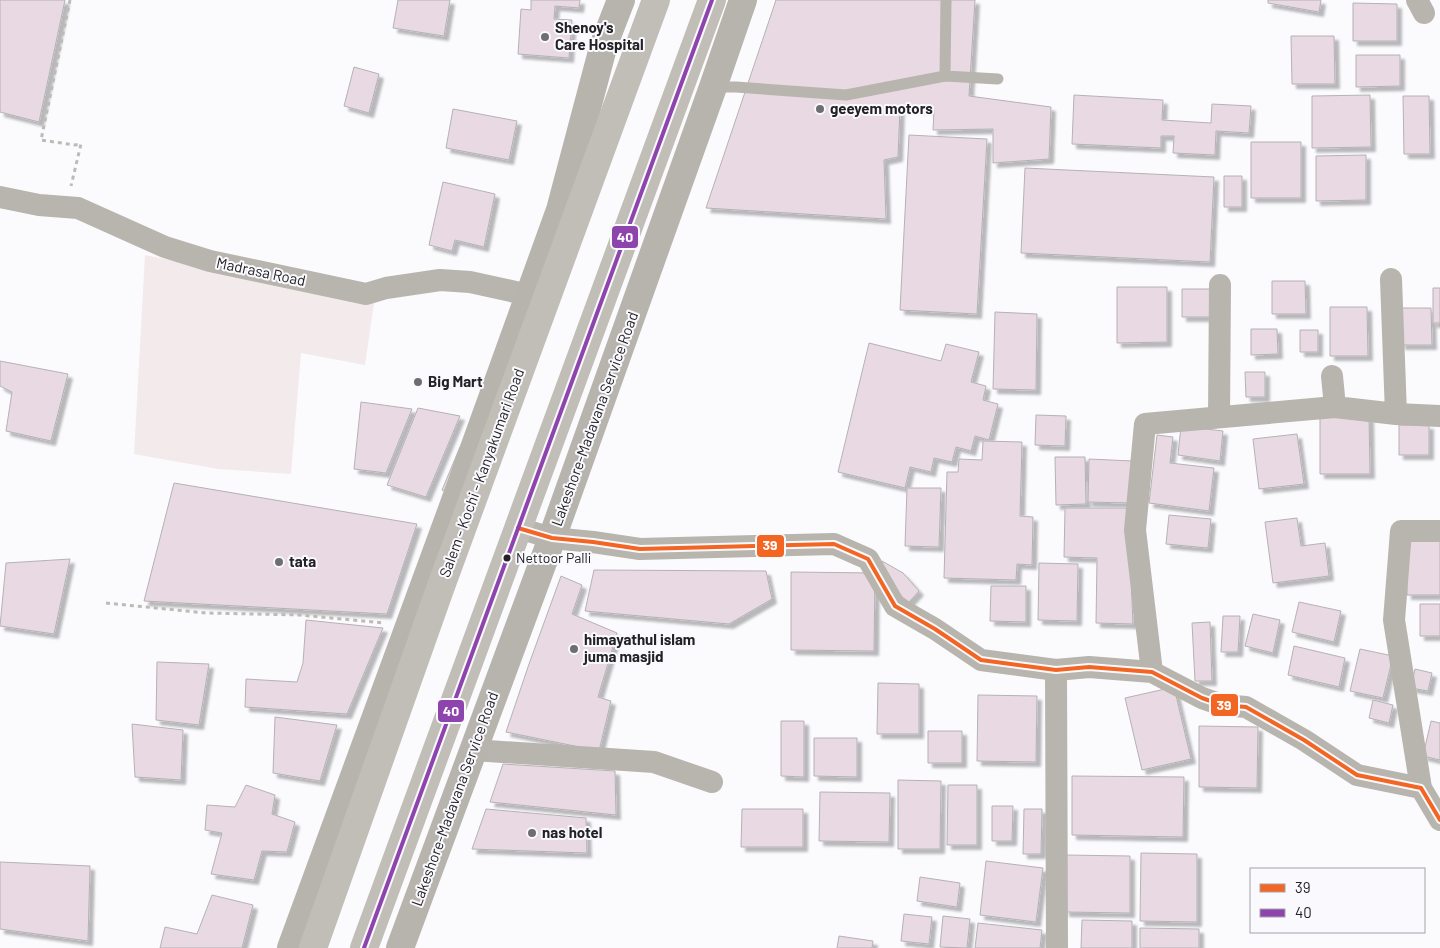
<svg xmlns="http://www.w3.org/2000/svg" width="1440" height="948" viewBox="0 0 1440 948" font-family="Barlow,sans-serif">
<defs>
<filter id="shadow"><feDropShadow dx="4.5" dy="4.5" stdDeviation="1" flood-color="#0004"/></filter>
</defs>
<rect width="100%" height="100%" fill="#fbfafd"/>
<path fill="#f3eaec" d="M145,255l229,48 -9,62 -64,-12 -10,121 -73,-5 -84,-15z"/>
<path fill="#e8d9e2" stroke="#b4b2b4" filter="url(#shadow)" d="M0,0h65l-26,122 -39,-10z
M398,0h52l-6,36 -51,-8z
M531,0h49l-1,8 -24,-2 -1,13 18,1 -3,38 -51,-4 3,-45 10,1z
M776,0h199l-6,96 82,11 -2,52 -56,4v-34l-60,1 1,-20 -34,-2 -2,49 -14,3 2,59 -180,-11z
M1268,0h53l-2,12 -51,-9z
M1353,3l44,1v37h-44z
M1291,36h43l1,48h-43z
M1356,55h44v31l-44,1z
M354,67l25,7 -10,39 -25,-7z
M1074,95l89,5 -1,20 49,3 1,-19 39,2 -2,27 -33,-2 -1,24 -42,-2 1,-17h-13v12l-89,-4z
M1370,95l1,52 -59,1v-52z
M1403,96h26l1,58h-26z
M453,109l64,12 -8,39 -63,-12z
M909,135l78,4 -10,175 -77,-4z
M1251,142h50v56h-50z
M1366,155v45l-50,1v-45z
M1025,168l189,9 -4,85 -189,-9z
M1224,176h18v31h-18z
M443,182l52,12 -11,53 -29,-7 -3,11 -23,-6z
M1272,281h33l1,33h-34z
M1117,287h50v55l-50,1z
M1433,288h7v35h-7z
M1182,289h28l1,28h-29z
M1330,307h37l1,49h-38z
M1401,308h30l1,37h-31z
M995,312l42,2 -1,76 -43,-1z
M1251,329h26l1,25 -27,1z
M1300,330h18v22h-18z
M869,343l72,18 5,-17 33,8 -8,30 15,4 -3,14 15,4 -9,36 -14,-4 -4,15 -15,-4 -4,15 -18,-4 -3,14 -21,-5 -5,21 -67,-16z
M0,361l68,13 -17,67 -45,-10 6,-39 -12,-6z
M1245,372h20v25h-19z
M361,402l51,7 -26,64 -32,-4z
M418,408l42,8 -34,81 -39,-12z
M1036,415l30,1 -1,30 -30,-1z
M1320,417h49l1,57h-50z
M1399,425h30v30h-30z
M1181,426l42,5 -3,30 -42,-6z
M1297,434l7,50 -45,5 -6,-50z
M1157,435l16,2 -3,26 44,5 -5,43 -60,-8z
M983,441l39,1 -2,74 13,1 -1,48 -15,-1 -1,16 -72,-2 3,-106h11l1,-13 23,1z
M460,447l-11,46 -7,-3z
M1055,457h30l1,47 -30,1z
M1089,459l44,2 -1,42 -44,-1z
M174,483l243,41 -30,90 -243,-13z
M907,488h34l-2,59 -34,-1z
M1065,508h63l5,116 -37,-1 1,-65 -33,-1z
M1169,515l42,4 -3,29 -42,-4z
M1297,518l4,28 24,-3 4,33 -56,7 -8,-61z
M1406,540h34v55h-33z
M70,559l-16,75 -54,-8 6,-63z
M882,561l21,12 16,18 -10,11 -24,-18z
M1039,563l39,1 -1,57 -39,-1z
M594,570l172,1 6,28 -43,25 -144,-13z
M791,572l84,1 -1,78 -83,-1z
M561,576l21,9 -10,29 45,19 -19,64 13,4 -12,50 -93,-19 23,-68z
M991,586h35v36l-36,-1z
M1299,602l42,9 -7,31 -42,-10z
M1420,604h20v32h-20z
M1253,614l27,6 -7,33 -28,-7z
M1223,616h17l-2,36h-17z
M306,620l77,8 -36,86 -102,-7 1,-28 51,3 6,-19z
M1210,622l2,59h-17l-3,-58z
M1294,646l51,12 -6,29 -51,-12z
M1360,649l33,7 -10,42 -33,-7z
M157,662l52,2 -10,61 -43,-5z
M1415,669l17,4 -4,18 -17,-3z
M878,683l41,1v50h-42z
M1174,687l17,72 -49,11 -17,-72z
M978,695l59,1 -1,66 -59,-1z
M1373,700l20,5 -4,18 -20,-5z
M275,717l62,8 -17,56 -47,-8z
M781,721h23v56l-23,-1z
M1431,721l9,2v37l-17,-4z
M132,724l51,6 -2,50 -46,-3z
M1199,726l59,1 -1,61 -58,-1z
M928,731h34v32h-34z
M814,738h43v39l-43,-1z
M503,764l112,7 1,44 -126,-13z
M1072,776l112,1 -1,60 -111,-2z
M898,780l43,1 -1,68h-42z
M246,785l29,10 -3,19 23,8 -8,30 -25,-1 -8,29 -43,-6 11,-41 -17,-3 2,-25 28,2z
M948,785h29v60h-30z
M820,792l70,1 -1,49 -70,-1z
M992,806h21l-1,35h-20z
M486,809l100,9 1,35 -115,-4z
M742,809h61v38h-62z
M1024,809h18l-1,45h-18z
M1141,853l56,1v68l-57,-1z
M1065,855l65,1v57l-65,-1z
M986,861l57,7 -7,54 -56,-7z
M0,862l90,4 -2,75 -88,-12z
M920,877l40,6 -3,24 -40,-6z
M212,895l41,10 -11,43h-82l5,-21 32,7z
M904,914l28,3 -3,27 -28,-3z
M943,916l27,3 -3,29 -27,-1z
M1082,920l50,1v27h-51z
M978,923l64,7 -2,18h-65z
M1140,928l59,1v19h-59z
M839,936l34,5 -1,7h-35z"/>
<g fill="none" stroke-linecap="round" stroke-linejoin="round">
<path stroke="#bebbb7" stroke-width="3" stroke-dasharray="4 4" stroke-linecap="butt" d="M70,0l-29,140 34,5 6,-1 -10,42
M106,603l100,10 94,2 84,8"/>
<path stroke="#b8b4ae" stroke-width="11" d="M945,76l1,-76
M713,87h23l110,8 99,-19 53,3"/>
<path stroke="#b8b4ae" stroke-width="22" d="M1417,0l7,13
M0,197l39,8 39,3 87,39 45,14 156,33 20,-6 54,-8 30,2 59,13
M1391,279l5,135
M1332,376l3,31
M1219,417l1,-132
M518,528l34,10 41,4 47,7 194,-5 34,15 27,47 40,23 46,31 75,10 33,-3 63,5 50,26 20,7 24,2 58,33 53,35 64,13 19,32
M1056,670l1,278
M1152,672l-17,-142 10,-106 190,-17 61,7 44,2
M473,750l181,12 58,20
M1421,788l-27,-168 7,-89h39"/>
<path stroke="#b7b4ae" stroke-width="28" d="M291,948l160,-436 109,-302 44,-166 17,-44
M400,948l152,-410 161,-451 30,-87"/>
<path stroke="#c0beb7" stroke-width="28" d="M313,948l127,-359 216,-589
M364,948l348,-948"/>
<g stroke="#faf9fe" stroke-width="8">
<path id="bus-1" d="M518,528l34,10 41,4 47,7 194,-5 34,15 27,47 40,23 46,31 75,10 33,-3 63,5 50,26 20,7 24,2 58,33 53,35 64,13 19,32"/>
</g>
<g stroke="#faf9fe" stroke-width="8">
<path id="bus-2" d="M364,948l348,-948"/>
</g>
<use href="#bus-1" stroke="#f26522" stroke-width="4"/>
<use href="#bus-2" stroke="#8e44ad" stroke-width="4"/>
</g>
<g fill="#6e6d70" stroke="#faf9fe" stroke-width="2">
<circle cx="545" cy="37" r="5"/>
<circle cx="820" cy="109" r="5"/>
<circle cx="418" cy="382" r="5"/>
<circle cx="279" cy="562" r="5"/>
<circle cx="574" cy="649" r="5"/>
<circle cx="532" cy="833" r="5"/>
</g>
<circle fill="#222124" stroke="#faf9fe" stroke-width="2" cx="507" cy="558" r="4.5"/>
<g text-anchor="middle" stroke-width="4" stroke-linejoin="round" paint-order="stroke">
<g font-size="14" fill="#222124" stroke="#faf9fe" text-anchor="start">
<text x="516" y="563">Nettoor Palli</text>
</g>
<g font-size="15" font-weight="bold" fill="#222124" stroke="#faf9fe" text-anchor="start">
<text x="555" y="33">Shenoy's<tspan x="555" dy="17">Care Hospital</tspan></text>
<text x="830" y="114">geeyem motors</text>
<text x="428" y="387">Big Mart</text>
<text x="289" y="567">tata</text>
<text x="584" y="645">himayathul islam<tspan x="584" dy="17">juma masjid</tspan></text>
<text x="542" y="838">nas hotel</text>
</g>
<g font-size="15" fill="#222124" stroke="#faf9fe">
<text transform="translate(261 272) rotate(12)" y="5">Madrasa Road</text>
<text transform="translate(595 419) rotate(-70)" y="5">Lakeshore-Madavana Service Road</text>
<text transform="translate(482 473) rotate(-70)" y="5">Salem - Kochi - Kanyakumari Road</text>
<text transform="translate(455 799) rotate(-70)" y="5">Lakeshore-Madavana Service Road</text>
</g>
</g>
<g stroke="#faf9fe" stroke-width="2">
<rect x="611" y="225" width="28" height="24" rx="5" fill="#8e44ad"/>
<rect x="756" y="534" width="29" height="24" rx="5" fill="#f26522"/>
<rect x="1210" y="693" width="29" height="24" rx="5" fill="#f26522"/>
<rect x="437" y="699" width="28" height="24" rx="5" fill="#8e44ad"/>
</g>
<g font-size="14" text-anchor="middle" font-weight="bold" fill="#fff">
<text x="625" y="242">40</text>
<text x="770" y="550">39</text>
<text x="1224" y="710">39</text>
<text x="451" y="716">40</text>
</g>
<rect x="1250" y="868" width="175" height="65" fill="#faf9fe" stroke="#a4a3a7"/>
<rect x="1260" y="884" width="25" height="8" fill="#f26522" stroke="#a4a3a7"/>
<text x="1295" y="893" font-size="15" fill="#222124">39</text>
<rect x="1260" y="909" width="25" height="8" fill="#8e44ad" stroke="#a4a3a7"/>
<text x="1295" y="918" font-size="15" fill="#222124">40</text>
</svg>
